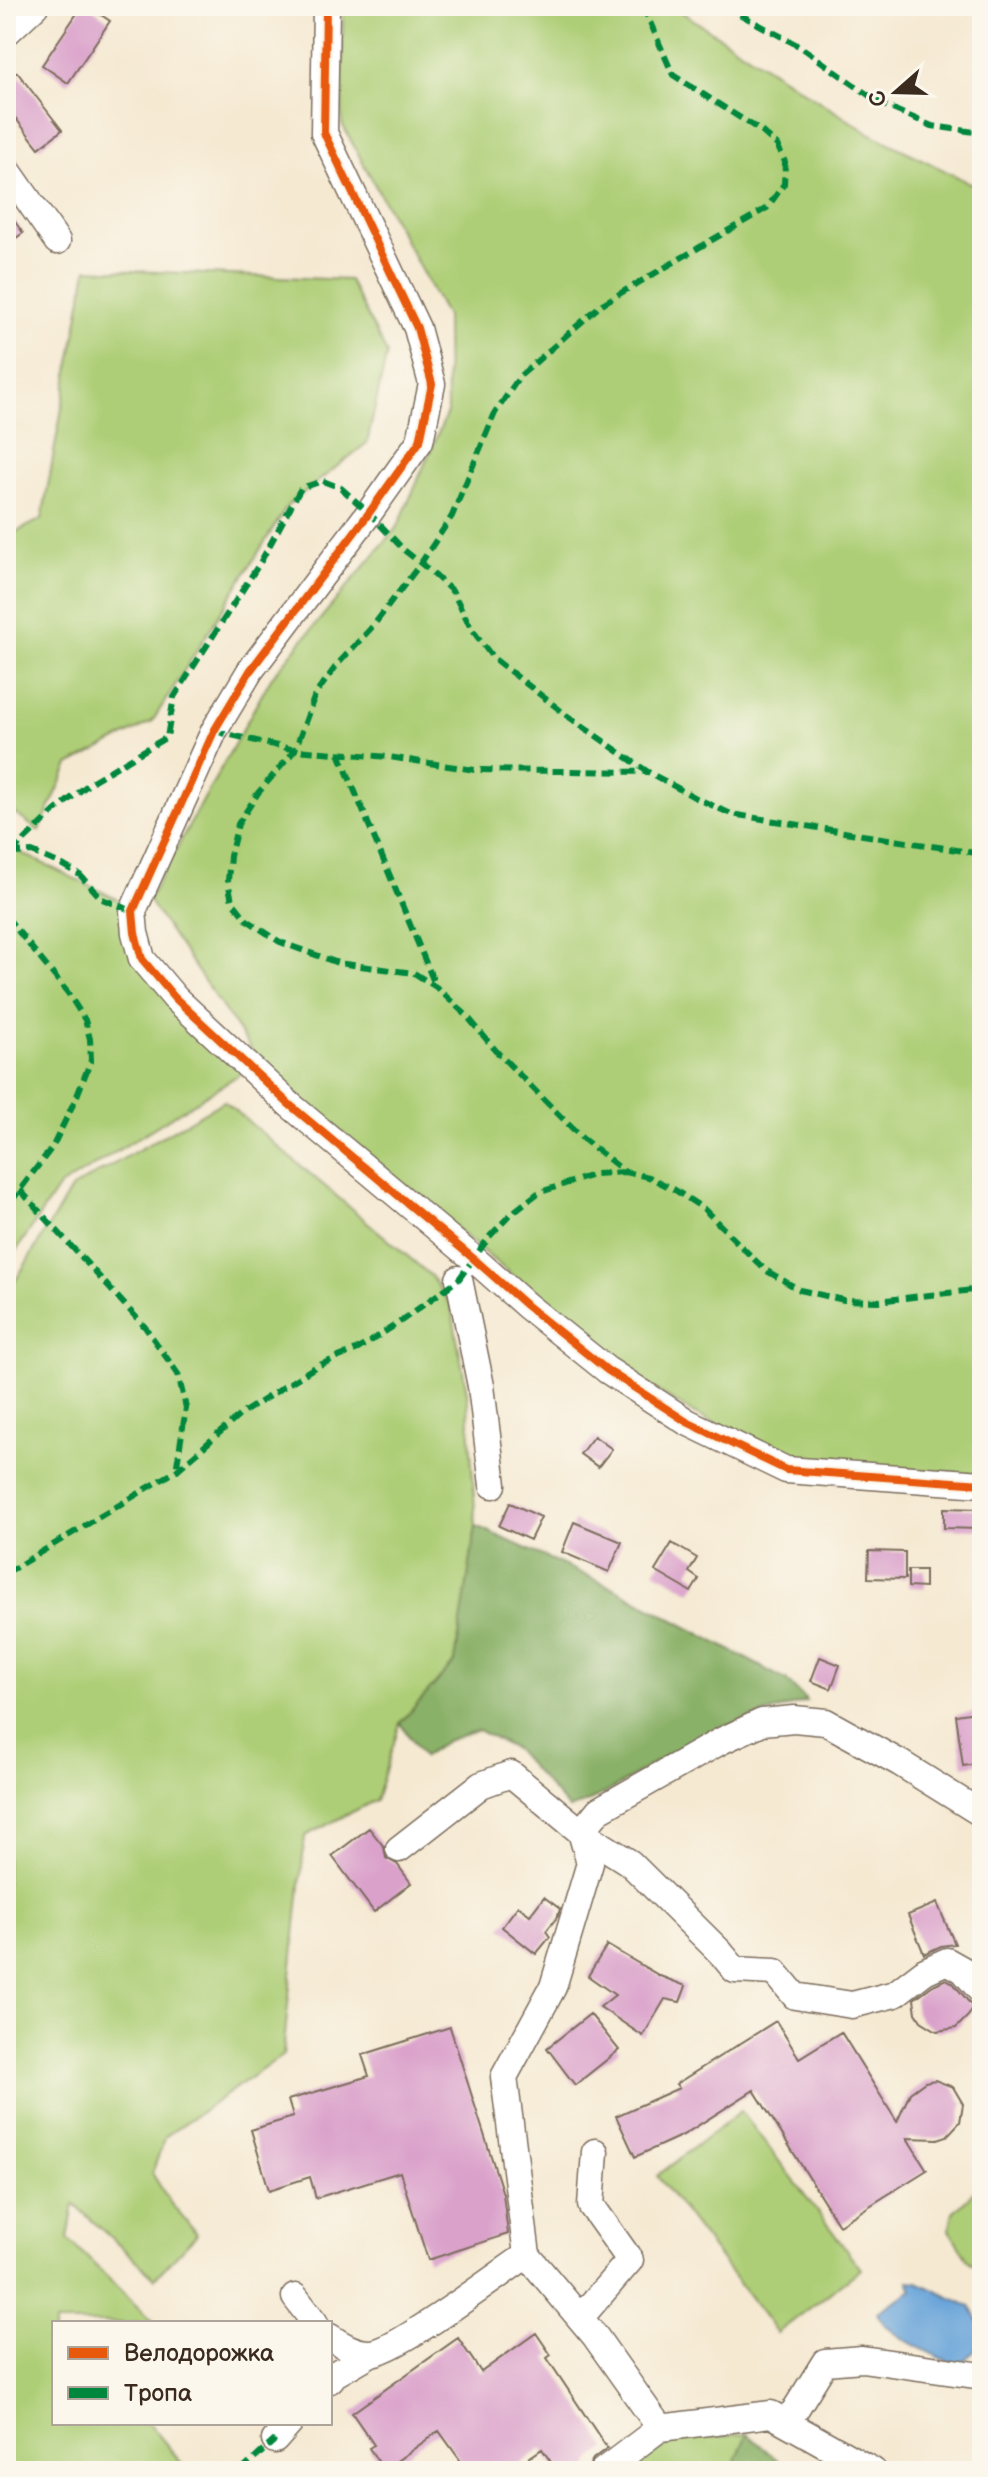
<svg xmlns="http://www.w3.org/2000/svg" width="988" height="2477" viewBox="0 0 988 2477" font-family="'Balsamiq Sans',sans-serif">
<rect width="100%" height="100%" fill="#fbf7ec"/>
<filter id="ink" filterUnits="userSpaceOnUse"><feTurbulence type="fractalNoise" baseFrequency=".0125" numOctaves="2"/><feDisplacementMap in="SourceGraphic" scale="16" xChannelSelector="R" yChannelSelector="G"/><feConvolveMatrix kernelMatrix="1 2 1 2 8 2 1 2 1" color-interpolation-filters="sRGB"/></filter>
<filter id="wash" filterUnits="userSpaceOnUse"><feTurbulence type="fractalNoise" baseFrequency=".006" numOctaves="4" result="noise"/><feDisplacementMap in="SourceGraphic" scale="32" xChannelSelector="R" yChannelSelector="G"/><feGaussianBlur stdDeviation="1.8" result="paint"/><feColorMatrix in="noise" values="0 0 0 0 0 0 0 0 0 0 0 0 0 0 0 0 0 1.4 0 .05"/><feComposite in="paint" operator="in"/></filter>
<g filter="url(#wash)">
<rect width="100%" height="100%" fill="#f5e9d2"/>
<path fill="#adce76" stroke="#747c4a" stroke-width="2" d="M343,6h329l195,126 115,57v1286l-188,-15 -101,-47 -84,-52 -43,-40 -303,-255 -115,-166 123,-222 127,-152 49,-113 -1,-97 -104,-192z
M87,269l262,11 38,74 -20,89 -79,62 -136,217 -83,43 -30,66 -33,-24v-270l36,-18z
M6,841l13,11 102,49 26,66 96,105 -185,116 -52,78z
M224,1101l207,175 20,30 16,86 9,134 -21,136 -55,61 -24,77 -71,36 -22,219 -117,81 -14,37 19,31 26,30 -42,44 -81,-74 -6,35 86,84h-100v100h95l39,48h-182v-1175l66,-108z
M741,2111l120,158 -84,64 -120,-157z
M982,2184v87l-13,-10 -20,-31 4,-18z
M747,2434l-11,26 8,11h-115l45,-30z"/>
<path fill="#8ab167" stroke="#626e42" stroke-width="2" d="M476,1526l140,63 170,91 21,21c-41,13 -86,24 -124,45 -40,21 -70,49 -114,63l-53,-59 -38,-20 -32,11 -23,16 -23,-34 55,-61z
M747,2434l44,37h-47l-8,-11z"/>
<path fill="#69a4d9" stroke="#52677c" stroke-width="2" d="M909,2281l9,1 53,25 11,21 -4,20 -20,17c-20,-8 -75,-31 -81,-53l36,-22z"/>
<g id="blocks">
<path fill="#daa1cb" d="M82,6h6l22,15 -42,62 -26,-18z
M17,72l45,58 -23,18 -33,-42v-26z
M6,209l17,24 -17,12z
M594,1436l18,13 -14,18 -18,-13z
M510,1503l31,14 -11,23 -31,-14z
M944,1508l36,1 -1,20 -35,-1z
M574,1522l48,20 -13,30 -47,-20z
M672,1543l25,15 -8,14 10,7 -8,13 -36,-21z
M869,1551l36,1v27l-37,-1z
M908,1570h17v18l-17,-1z
M820,1657l20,8 -9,24 -20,-8z
M982,1711v52l-19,3 -7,-51z
M369,1828l15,19 2,11 11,6 14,19 -37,29 -42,-56z
M544,1897l16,12 -2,7 -12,15 4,6 -14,17 -34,-27 16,-21 12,9z
M937,1903l18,41 -14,2 -17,8 -16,-39z
M607,1945l53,31 26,10 -6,16 -15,-3 -22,37 -43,-29 15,-12 -27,-19z
M946,1979l7,4 19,23 -3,9 -13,13 -19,3 -16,-10 -5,-8 -2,-14 19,-14z
M590,2014l29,36 -44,35 -28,-37z
M776,2021l23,37 42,-26 56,90 13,-29 15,-11 10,-2 18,7 10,17 -3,18 -13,14 -9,3 -31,-1 20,32 -88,55 -85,-135 -71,45 -48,22 -19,-41 63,-28 -3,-4z
M450,2027l53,167 5,40 -80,26 -28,-88 -84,26 -6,-21 -41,13 -18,-60 42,-13 -5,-17 81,-24 -7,-21z
M536,2333l15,22 -4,3 60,90 -14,11 -5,9 -4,3h-27l-15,-22 -32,22h-42l-29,-40 -55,39 -15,-22 5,-3 -22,-32 106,-75 23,34z"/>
</g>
</g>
<g filter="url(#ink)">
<use href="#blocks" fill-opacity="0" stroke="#7c6d5d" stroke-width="2"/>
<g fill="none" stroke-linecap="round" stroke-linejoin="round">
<g stroke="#7c6d5d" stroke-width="29">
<path id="minor" d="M326,6l-2,127 93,195 15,56 -12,57 -51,72 -119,158 -36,60 -81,180 2,22 7,26 33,39 115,107 184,154 53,47 80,64 80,52 99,48 196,14
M6,33l29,-27
M6,168l51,73
M459,1279l22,107 12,99
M399,1849l82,-64 30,-11 70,58 49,31 90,89 15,18 40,2 20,24 57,9 43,-11 30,-23 22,-10 16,9 19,22
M295,2297l20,26
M580,2318l50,-58 -39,-55 4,-53
M330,2337c12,8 25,16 40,16 25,0 130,-80 157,-98
M330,2380l5,-6 36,-21
M787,2423l38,-61 37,-3 113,16
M660,2428l111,-14 102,57
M275,2440l15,-17
M603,2471l57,-43 -65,-92 -68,-81 -23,-178 49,-90 37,-124 -9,-31 18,-22 122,-69 41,-19 32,-3 32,3 74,41 82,51"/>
</g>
<use href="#minor" stroke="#fff" stroke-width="26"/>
<path stroke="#00873e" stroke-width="6" stroke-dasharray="12 6" stroke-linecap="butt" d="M643,6l30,69 88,56 16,14 8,17 -1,22 -17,24 -165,96 -82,72 -25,37 -43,103 -31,47 -48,63 -36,39 -22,30 -20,55 -37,43 -20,31 -8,32 -2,25 4,20 15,19 33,22 58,21 76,10 22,14 30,28 32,38 84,85 43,34 24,5 26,13 29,19 61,61 35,20 44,10 34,1 104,-12
M724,6l77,41 80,57 51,22 50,7
M214,731l81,19 94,7 86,13 173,2
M339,753l97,234
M10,853l22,-1 29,12 19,11 22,24 31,12
M11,853l45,-43 38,-30 73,-43 7,-40 87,-136 40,-73 22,-7 18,7 28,25 35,37 25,20 24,22 18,36 22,30 76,59 79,55 48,26 35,16 251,40
M6,916l62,77 17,27 5,19 1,21 -14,36 -24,50 -43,57 -4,9
M20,1190l125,137 33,47 8,34 -10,63
M6,1573l170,-102 65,-57 74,-47 43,-18 39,-25 62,-45 31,-43 22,-23 26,-20 57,-19 30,-2
M241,2471l34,-31"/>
<g stroke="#fbf7ec" stroke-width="13">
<path id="cycleway" d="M326,6l-2,127 93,195 15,56 -12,57 -51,72 -119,158 -36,60 -81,180 2,22 7,26 33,39 115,107 184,154 53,47 80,64 80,52 99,48 196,14"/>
</g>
<use href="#cycleway" stroke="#e8590c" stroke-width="8"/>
</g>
</g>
<rect width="988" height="2477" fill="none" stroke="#fbf7ec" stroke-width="32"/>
<rect x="52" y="2321" width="280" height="104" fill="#fbf7ec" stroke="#aea59a" stroke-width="2"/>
<rect x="68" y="2347" width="40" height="12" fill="#e8590c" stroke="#aea59a" stroke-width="2"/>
<text x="124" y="2361" font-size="24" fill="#3b2a1e">Велодорожка</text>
<rect x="68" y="2387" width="40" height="12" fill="#00873e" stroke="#aea59a" stroke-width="2"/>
<text x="124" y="2401" font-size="24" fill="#3b2a1e">Тропа</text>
<g transform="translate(896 92) rotate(250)" stroke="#fbf7ec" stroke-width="6" paint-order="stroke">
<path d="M0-6L14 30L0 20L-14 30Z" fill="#3b2a1e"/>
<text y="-12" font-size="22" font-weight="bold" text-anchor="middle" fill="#3b2a1e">С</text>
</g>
</svg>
